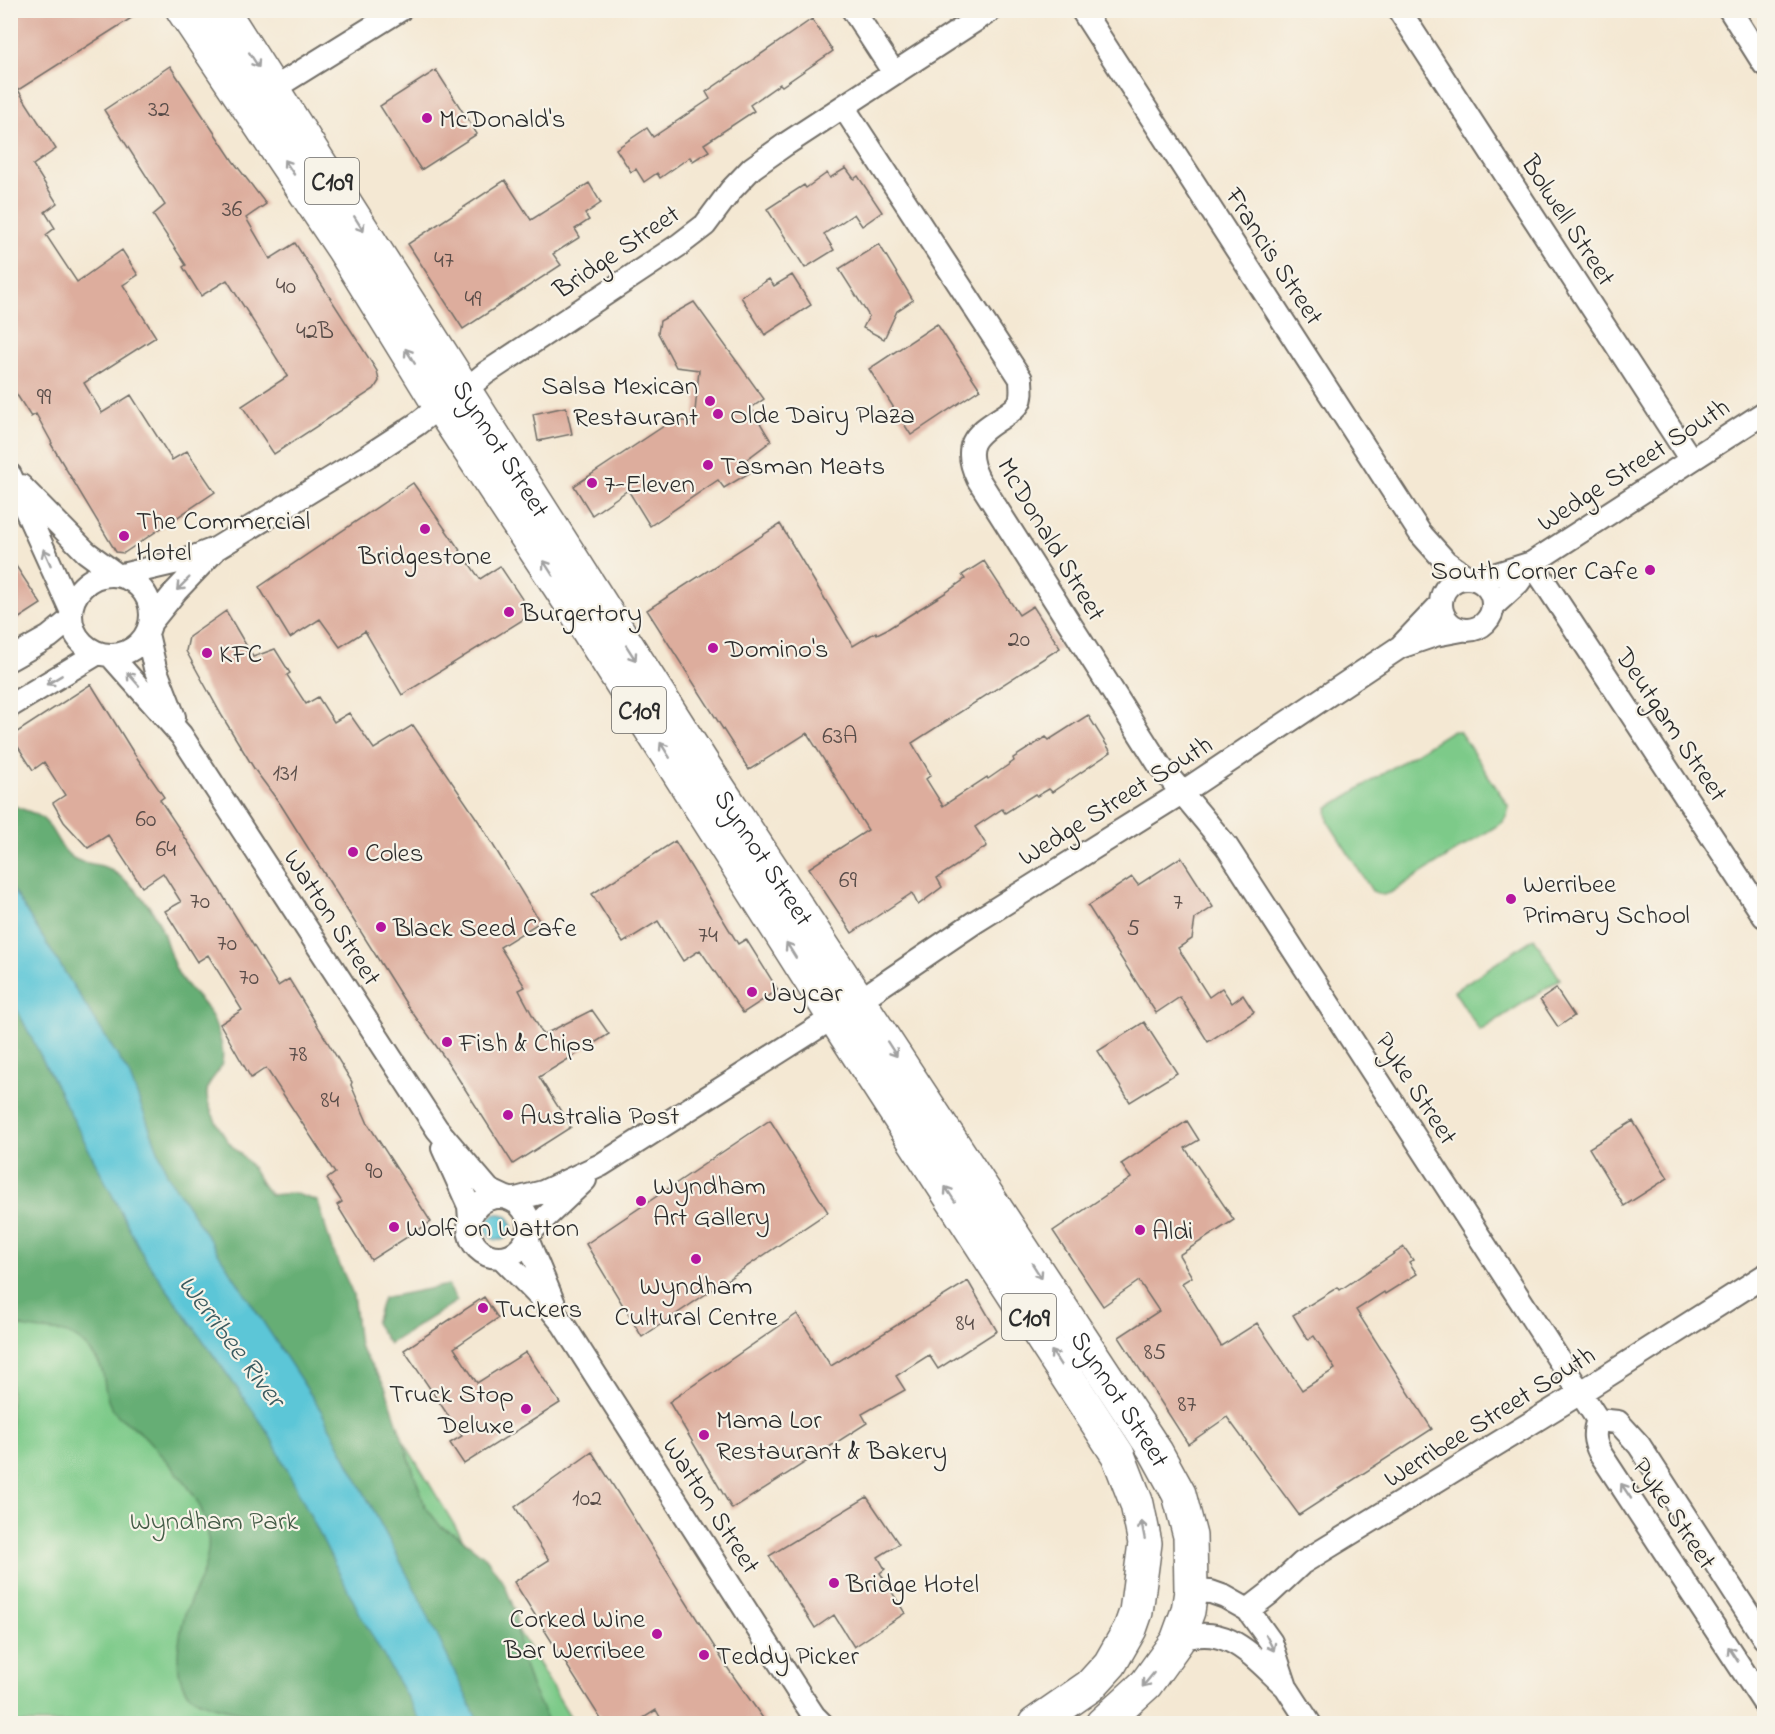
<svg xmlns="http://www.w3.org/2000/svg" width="1775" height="1734" viewBox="0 0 1775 1734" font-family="'Indie Flower',sans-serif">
<rect width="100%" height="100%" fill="#f7f3e8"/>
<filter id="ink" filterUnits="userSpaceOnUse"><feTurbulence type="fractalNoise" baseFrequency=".0167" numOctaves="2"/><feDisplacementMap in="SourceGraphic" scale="12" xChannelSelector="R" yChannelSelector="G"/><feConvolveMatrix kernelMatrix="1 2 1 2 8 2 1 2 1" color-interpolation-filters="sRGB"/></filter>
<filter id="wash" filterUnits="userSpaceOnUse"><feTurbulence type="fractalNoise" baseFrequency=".008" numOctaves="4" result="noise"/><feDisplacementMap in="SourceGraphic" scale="24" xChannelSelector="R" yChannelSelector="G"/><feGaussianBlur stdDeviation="1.35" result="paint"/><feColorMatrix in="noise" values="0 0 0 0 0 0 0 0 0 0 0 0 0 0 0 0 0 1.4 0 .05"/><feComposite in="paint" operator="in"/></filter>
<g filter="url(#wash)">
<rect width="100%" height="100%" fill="#f4e8d3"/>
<path fill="#7dca89" stroke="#547a5a" stroke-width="1.5" d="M1451,731h8l50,76 -2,8 -4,7 -113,71 -7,2 -11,-4 -43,-68 -2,-10 1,-5z
M10,858l197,258 367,607h-563z
M1534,938l26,41 -80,52 -26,-40z"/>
<path fill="#66ae75" stroke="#486c50" stroke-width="1.5" d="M10,803c11,8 27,8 36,19 10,12 13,26 27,36 11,7 24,5 34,10 18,9 35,28 46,44 14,20 14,43 26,63 10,17 27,27 35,46 5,13 12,31 7,45 -4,10 -14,15 -14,27 -1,14 16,43 25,53 5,5 11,10 16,16 9,11 12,24 23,33l22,-2 25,8 13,45 22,48 6,52 26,40 40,120 16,21 17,9 28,22 18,25 11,28 6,44 9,29 19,39h-281c-21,-15 -69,-12 -83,-34 -12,-20 -6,-54 0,-75 8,-24 20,-37 23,-64 4,-39 -22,-68 -46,-94 -7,-7 -12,-15 -19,-21 -10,-10 -26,-16 -33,-30 -5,-10 -5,-21 -7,-31 -3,-13 -16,-29 -27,-36 -20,-12 -46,-4 -65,-16z
M448,1285l9,16 -68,43 -14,-21 8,-25z"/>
<path fill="#5cc6d7" stroke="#447881" stroke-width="1.5" d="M11,887l118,187 39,102 152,233 97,184 62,130h-59l-1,-4 -58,-103 -93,-184 -124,-175 -133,-259z
M486 1227a13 13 0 1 1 26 0a13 13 0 1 1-26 0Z"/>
<g id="blocks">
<path fill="#ddad9d" d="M10,10h134l-126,80 38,59 -23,16 24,38 -12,9 10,16 -9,7 31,47 45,-32 16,25 -15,10 33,52 -72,46 18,30 29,-18 41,65 15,-9 28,41 -91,61 -8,-1 -65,-108 1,-1 -16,-29 -5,3 -21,-33z
M812,19l21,32 -51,35 -2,-2 -30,21 4,6 -50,33 5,7 -16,10 -3,-4 -30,21 -3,-5 -13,9 -8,-13 -5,3 -15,-23 31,-21 6,9 57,-38 -4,-7z
M170,66l63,95 33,43 -20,14 24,41 25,-16 82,128 2,10 -5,8 -100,65 -32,-48 46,-30 -61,-96 -26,16 -18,-29 3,-2 -33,-50 12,-10 -61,-95z
M436,70l41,64 -56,36 -41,-64z
M846,168l8,11 4,-3 24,36 -20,14 -8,-12 -30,20 10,16 -29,18 -38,-59 37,-24 2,3 21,-15 3,5z
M505,180l26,40 58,-37 12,20 -16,11 4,6 -14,9 5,8 -27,17 8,11 -98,64 -55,-85z
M879,244l34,56 -16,11 -13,28 -21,-11 6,-12 -30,-47z
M792,275l19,30 -46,30 -24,-38 28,-18 5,7z
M694,302l70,97 -13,9 20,33 -25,19 8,10 -30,18 -6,-8 -68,46 -22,-36 -36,25 -18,-29 99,-66 21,2 5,-52 -23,-3 -18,-34 2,-12z
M937,324l43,65 -69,46 -42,-66z
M566,407l6,27 -34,7 -5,-27z
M413,483l67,96 20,-13 32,48 -130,81 -37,-64 -25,16 -20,-28 -30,19 -31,-51z
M780,524l73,122 23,-14 1,2 12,-6 56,-35 20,-14 -3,-4 22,-14 35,54 14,-9 27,42 -148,95 19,32 -5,4 17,27 44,-29 1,2 26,-18 -1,-3 33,-21 3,3 39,-25 23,37 -59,40 -3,-3 -12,7 -2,-2 -30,19 -3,-4 -27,18 12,19 -50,32 5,9 -24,18 -6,-12 -60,40 -43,-65 59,-38 -61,-97 -58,37 -102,-160z
M10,557l31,47 -31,20z
M226,611l27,46 22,-8 15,24 -3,2 19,29 12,-7 16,25 15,-9 25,36 39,-24 66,97 61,100 -40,25 25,40 -6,3 24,45 49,-25 17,24 -70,43 32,50 -58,37 -64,-100 -42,-59 -126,-200 -26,-35 -33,-54 -36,-65 3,-14z
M91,684l42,68 31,45 -4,3 54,81 64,105 11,-7 63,103 -1,3 17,39 63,98 -60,38 -34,-55 5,-3 -15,-23 8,-6 -69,-105 -15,10 -31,-54 22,-14 -34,-55 -11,7 -32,-51 16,-9 -18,-29 -21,14 -34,-52 -20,13 -24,-26 -11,-19 12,-8 -21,-33 -11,8 -22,-34z
M675,841l63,103 8,-5 32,51 -35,23 -43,-63 -17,11 -25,-40 -35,22 -31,-49z
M1181,857l32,50 -18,12 -3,20 -14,9 31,49 13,-9 10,15 11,-8 11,17 -46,30 -28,-45 -24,16 -68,-107 44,-29 6,8z
M1556,989l18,27 -16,11 -18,-27z
M1144,1022l33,51 -47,29 -32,-51z
M770,1120l58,92 -186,125 -56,-93z
M1187,1121l12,19 -14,8 49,72 -55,35 13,22 -10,6 39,63 36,-23 45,67 33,-21 -21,-33 -6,4 -15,-25 45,-28 2,3 64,-43 9,13 -4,2 8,12 -32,20 -1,-2 -28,18 76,119 -133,86 -72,-98 -39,27 -69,-107 40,-26 -20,-30 -36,25 -50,-75 78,-53 -10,-14z
M1633,1121l35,57 -44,28 -35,-58z
M968,1281l29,50 -59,38 -9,-14 -33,21 9,14 -43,24 5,9 -135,86 -63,-107 128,-88 34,52z
M484,1297l14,21 -44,30 23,35 49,-31 34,51 -96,61 -14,-21 12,-7 -58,-86z
M592,1452l135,215 40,57h-103l-8,-14 -22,14h-30l-90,-142 35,-22 -34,-53z
M867,1497l32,47 -21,13 7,12 -5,4 25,40 -51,34 -20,-32 -19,13 -46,-72z"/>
</g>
</g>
<g filter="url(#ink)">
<use href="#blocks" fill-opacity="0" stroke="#716d66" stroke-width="1.5"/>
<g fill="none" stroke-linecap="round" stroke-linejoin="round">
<g stroke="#716d66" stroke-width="26">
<path id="minor" d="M853,10l41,63
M1082,10l338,523 26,29 21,15
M1399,10l292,450
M1730,10l34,54
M273,89l127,-79
M844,108l177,271c0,8 2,17 -2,24 -4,7 -12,11 -18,15 -27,17 -39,28 -23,61l182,287 67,81 371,573
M465,390l21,-17 193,-128 26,-20 26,-35 21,-22 34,-24 205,-134
M10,475l61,135
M21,486l65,66 30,22
M1532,563l232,353
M71 615a40 40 0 1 1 80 0a40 40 0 1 1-80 0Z
M122,575l64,-15 31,-12 151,-92 49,-32 23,-18
M1441 604a26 26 0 1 1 52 0a26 26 0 1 1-52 0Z
M1478,580l54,-17 232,-150
M1493,606l25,-23 14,-20
M151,622l25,-31 38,-40
M147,634l8,34 19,49
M1401,646l39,-41
M110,655l71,80 256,394 52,61 15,7
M10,659l39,-22 22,-18
M10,706l88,-53
M860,1000l115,-78 208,-130 217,-145 35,-12 27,-5
M443,1148l26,58 1,14
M469 1227a30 30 0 1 1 60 0a30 30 0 1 1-60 0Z
M512,1200l31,-8 58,-27 233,-148
M528,1234l57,-54
M527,1239l27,65
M501,1257l43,44 19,23 241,377 10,15 8,8
M1598,1420c-5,13 -4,21 2,33l164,250
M1598,1420l20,2 21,23 125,193
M1191,1591l20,1 14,5 23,13 23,32 15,45 24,37
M1248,1610l22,-17 32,-30 278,-170 184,-117
M1177,1641c48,-21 75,15 108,45"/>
</g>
<g stroke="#716d66" stroke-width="36">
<g id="highway">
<path d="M183,10l161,240 96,156 137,207 257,404 284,438 19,49 8,39 -9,69 -6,17 -20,35 -20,22 -55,38"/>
<path id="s1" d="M222,10l482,756 452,686 23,42 11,42 1,55 -3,20 -11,30 -31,43 -44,40"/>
</g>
</g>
<use href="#minor" stroke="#fff" stroke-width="22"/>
<use href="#highway" stroke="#fff" stroke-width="33"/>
</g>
<defs><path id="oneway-shaft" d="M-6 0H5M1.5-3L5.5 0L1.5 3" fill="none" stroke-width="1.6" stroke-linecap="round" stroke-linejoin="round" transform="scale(1.5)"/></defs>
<g stroke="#a0a0a0">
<use href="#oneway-shaft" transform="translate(254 60) rotate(57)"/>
<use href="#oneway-shaft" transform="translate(289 167) rotate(-124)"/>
<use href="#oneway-shaft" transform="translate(359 224) rotate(58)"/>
<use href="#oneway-shaft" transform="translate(410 356) rotate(-122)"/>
<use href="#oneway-shaft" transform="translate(47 557) rotate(-114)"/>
<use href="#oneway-shaft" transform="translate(548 568) rotate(-123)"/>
<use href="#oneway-shaft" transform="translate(183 584) rotate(135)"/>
<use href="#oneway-shaft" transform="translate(631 653) rotate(57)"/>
<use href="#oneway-shaft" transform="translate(133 679) rotate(-132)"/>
<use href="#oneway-shaft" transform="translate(54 680) rotate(149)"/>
<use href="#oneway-shaft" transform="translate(665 750) rotate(-122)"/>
<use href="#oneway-shaft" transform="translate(791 950) rotate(-122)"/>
<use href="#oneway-shaft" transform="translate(892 1049) rotate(57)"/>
<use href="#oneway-shaft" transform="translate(950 1194) rotate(-123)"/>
<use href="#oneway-shaft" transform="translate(1037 1271) rotate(57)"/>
<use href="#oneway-shaft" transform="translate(1056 1358) rotate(-123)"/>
<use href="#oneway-shaft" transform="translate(1626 1491) rotate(-124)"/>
<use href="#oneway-shaft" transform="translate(1143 1530) rotate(-101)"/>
<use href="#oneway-shaft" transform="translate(1270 1643) rotate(63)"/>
<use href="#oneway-shaft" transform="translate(1733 1654) rotate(-123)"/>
<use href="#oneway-shaft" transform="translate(1148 1680) rotate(129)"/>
</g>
</g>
<g fill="#b5179e" stroke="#f7f3e8" stroke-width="2">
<circle cx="427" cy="118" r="6"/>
<circle cx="710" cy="401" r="6"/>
<circle cx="718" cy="414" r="6"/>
<circle cx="708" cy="465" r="6"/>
<circle cx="592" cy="483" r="6"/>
<circle cx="425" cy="529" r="6"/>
<circle cx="124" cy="536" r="6"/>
<circle cx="1650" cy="570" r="6"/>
<circle cx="509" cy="612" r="6"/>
<circle cx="713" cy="648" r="6"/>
<circle cx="207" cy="653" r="6"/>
<circle cx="353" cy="852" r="6"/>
<circle cx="1511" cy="899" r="6"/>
<circle cx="381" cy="927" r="6"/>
<circle cx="752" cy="992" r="6"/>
<circle cx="447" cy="1042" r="6"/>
<circle cx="508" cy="1115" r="6"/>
<circle cx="641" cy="1201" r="6"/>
<circle cx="394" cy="1227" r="6"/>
<circle cx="1140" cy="1230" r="6"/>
<circle cx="696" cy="1259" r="6"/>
<circle cx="483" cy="1308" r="6"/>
<circle cx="526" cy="1409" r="6"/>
<circle cx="704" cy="1435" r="6"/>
<circle cx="834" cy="1583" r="6"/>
<circle cx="657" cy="1634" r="6"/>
<circle cx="704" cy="1655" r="6"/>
</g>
<g text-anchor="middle" stroke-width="4.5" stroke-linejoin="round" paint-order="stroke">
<g font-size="24" fill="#584c48">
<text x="159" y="116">32</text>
<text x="232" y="216">36</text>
<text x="444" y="267">47</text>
<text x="286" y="293">40</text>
<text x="473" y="306">49</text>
<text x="315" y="338">42B</text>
<text x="44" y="404">99</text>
<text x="1019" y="646">20</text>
<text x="840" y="743">63A</text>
<text x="285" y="780">131</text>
<text x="146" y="826">60</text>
<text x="166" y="856">64</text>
<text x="848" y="887">69</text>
<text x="200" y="908">70</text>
<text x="1178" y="909">7</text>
<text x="1133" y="935">5</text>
<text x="708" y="942">74</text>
<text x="227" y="950">70</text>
<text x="249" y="984">70</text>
<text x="298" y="1061">78</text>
<text x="330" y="1107">84</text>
<text x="374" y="1178">90</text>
<text x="965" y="1330">84</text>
<text x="1155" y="1359">85</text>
<text x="1187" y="1411">87</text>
<text x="587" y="1505">102</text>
</g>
<g fill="#f7f3e8" stroke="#686764" stroke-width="1.5">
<rect x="305" y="158" width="54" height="46" rx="4.5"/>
<rect x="612" y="687" width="54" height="46" rx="4.5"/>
<rect x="1002" y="1294" width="54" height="46" rx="4.5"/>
</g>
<g font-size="26" font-weight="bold" fill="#2b2b2b">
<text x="332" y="190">C109</text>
<text x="639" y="719">C109</text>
<text x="1029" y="1326">C109</text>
</g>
<g font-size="27" fill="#2b2b2b" stroke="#f7f3e8" text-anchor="start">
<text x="439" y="127">McDonald's</text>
<text x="698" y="394" text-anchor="end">Salsa Mexican<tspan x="698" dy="31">Restaurant</tspan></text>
<text x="730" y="423">Olde Dairy Plaza</text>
<text x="720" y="474">Tasman Meats</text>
<text x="604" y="492">7-Eleven</text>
<text x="136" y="529">The Commercial<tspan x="136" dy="31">Hotel</tspan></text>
<text x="425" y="564" text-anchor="middle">Bridgestone</text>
<text x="1638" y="579" text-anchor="end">South Corner Cafe</text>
<text x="521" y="621">Burgertory</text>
<text x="725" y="657">Domino's</text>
<text x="219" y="662">KFC</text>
<text x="365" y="861">Coles</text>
<text x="1523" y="892">Werribee<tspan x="1523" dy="31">Primary School</tspan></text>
<text x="393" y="936">Black Seed Cafe</text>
<text x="764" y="1001">Jaycar</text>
<text x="459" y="1051">Fish &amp; Chips</text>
<text x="520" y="1124">Australia Post</text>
<text x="653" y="1194">Wyndham<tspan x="653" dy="31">Art Gallery</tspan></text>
<text x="406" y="1236">Wolf on Watton</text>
<text x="1152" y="1239">Aldi</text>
<text x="696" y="1294" text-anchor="middle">Wyndham<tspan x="696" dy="31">Cultural Centre</tspan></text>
<text x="495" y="1317">Tuckers</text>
<text x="514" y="1402" text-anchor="end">Truck Stop<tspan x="514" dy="31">Deluxe</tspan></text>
<text x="716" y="1428">Mama Lor<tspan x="716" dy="31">Restaurant &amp; Bakery</tspan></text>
<text x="846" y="1592">Bridge Hotel</text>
<text x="645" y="1627" text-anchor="end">Corked Wine<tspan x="645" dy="31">Bar Werribee</tspan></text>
<text x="716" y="1664">Teddy Picker</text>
</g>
<g font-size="27" fill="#2b2b2b" stroke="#f7f3e8">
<text transform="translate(1569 220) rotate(57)" y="9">Bolwell Street</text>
<text transform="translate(616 251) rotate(-34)" y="9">Bridge Street</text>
<text transform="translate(1275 256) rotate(57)" y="9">Francis Street</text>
<text dy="9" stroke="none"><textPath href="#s1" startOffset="520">Synnot Street</textPath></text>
<text transform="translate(1633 464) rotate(-33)" y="9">Wedge Street South</text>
<text transform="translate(1052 539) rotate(59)" y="9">McDonald Street</text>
<text transform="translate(1672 724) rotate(56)" y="9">Deutgam Street</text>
<text transform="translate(1115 800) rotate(-32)" y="9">Wedge Street South</text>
<text dy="9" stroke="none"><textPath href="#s1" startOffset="1006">Synnot Street</textPath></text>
<text transform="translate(333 917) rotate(57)" y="9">Watton Street</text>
<text transform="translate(1417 1088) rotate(57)" y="9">Pyke Street</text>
<text dy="9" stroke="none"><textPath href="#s1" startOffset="1654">Synnot Street</textPath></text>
<text transform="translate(1489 1416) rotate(-32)" y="9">Werribee Street South</text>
<text transform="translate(712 1505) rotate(57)" y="9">Watton Street</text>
<text transform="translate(1675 1513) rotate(56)" y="9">Pyke Street</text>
</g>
<g font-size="27" fill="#445b47" stroke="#f7f3e8">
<text x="214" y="1529">Wyndham Park</text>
</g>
<g font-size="28" font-style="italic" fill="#3a5a5f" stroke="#f7f3e8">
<text transform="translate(233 1340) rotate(53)" y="10">Werribee River</text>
</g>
</g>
<rect width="1775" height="1734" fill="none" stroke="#f7f3e8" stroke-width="36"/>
</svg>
